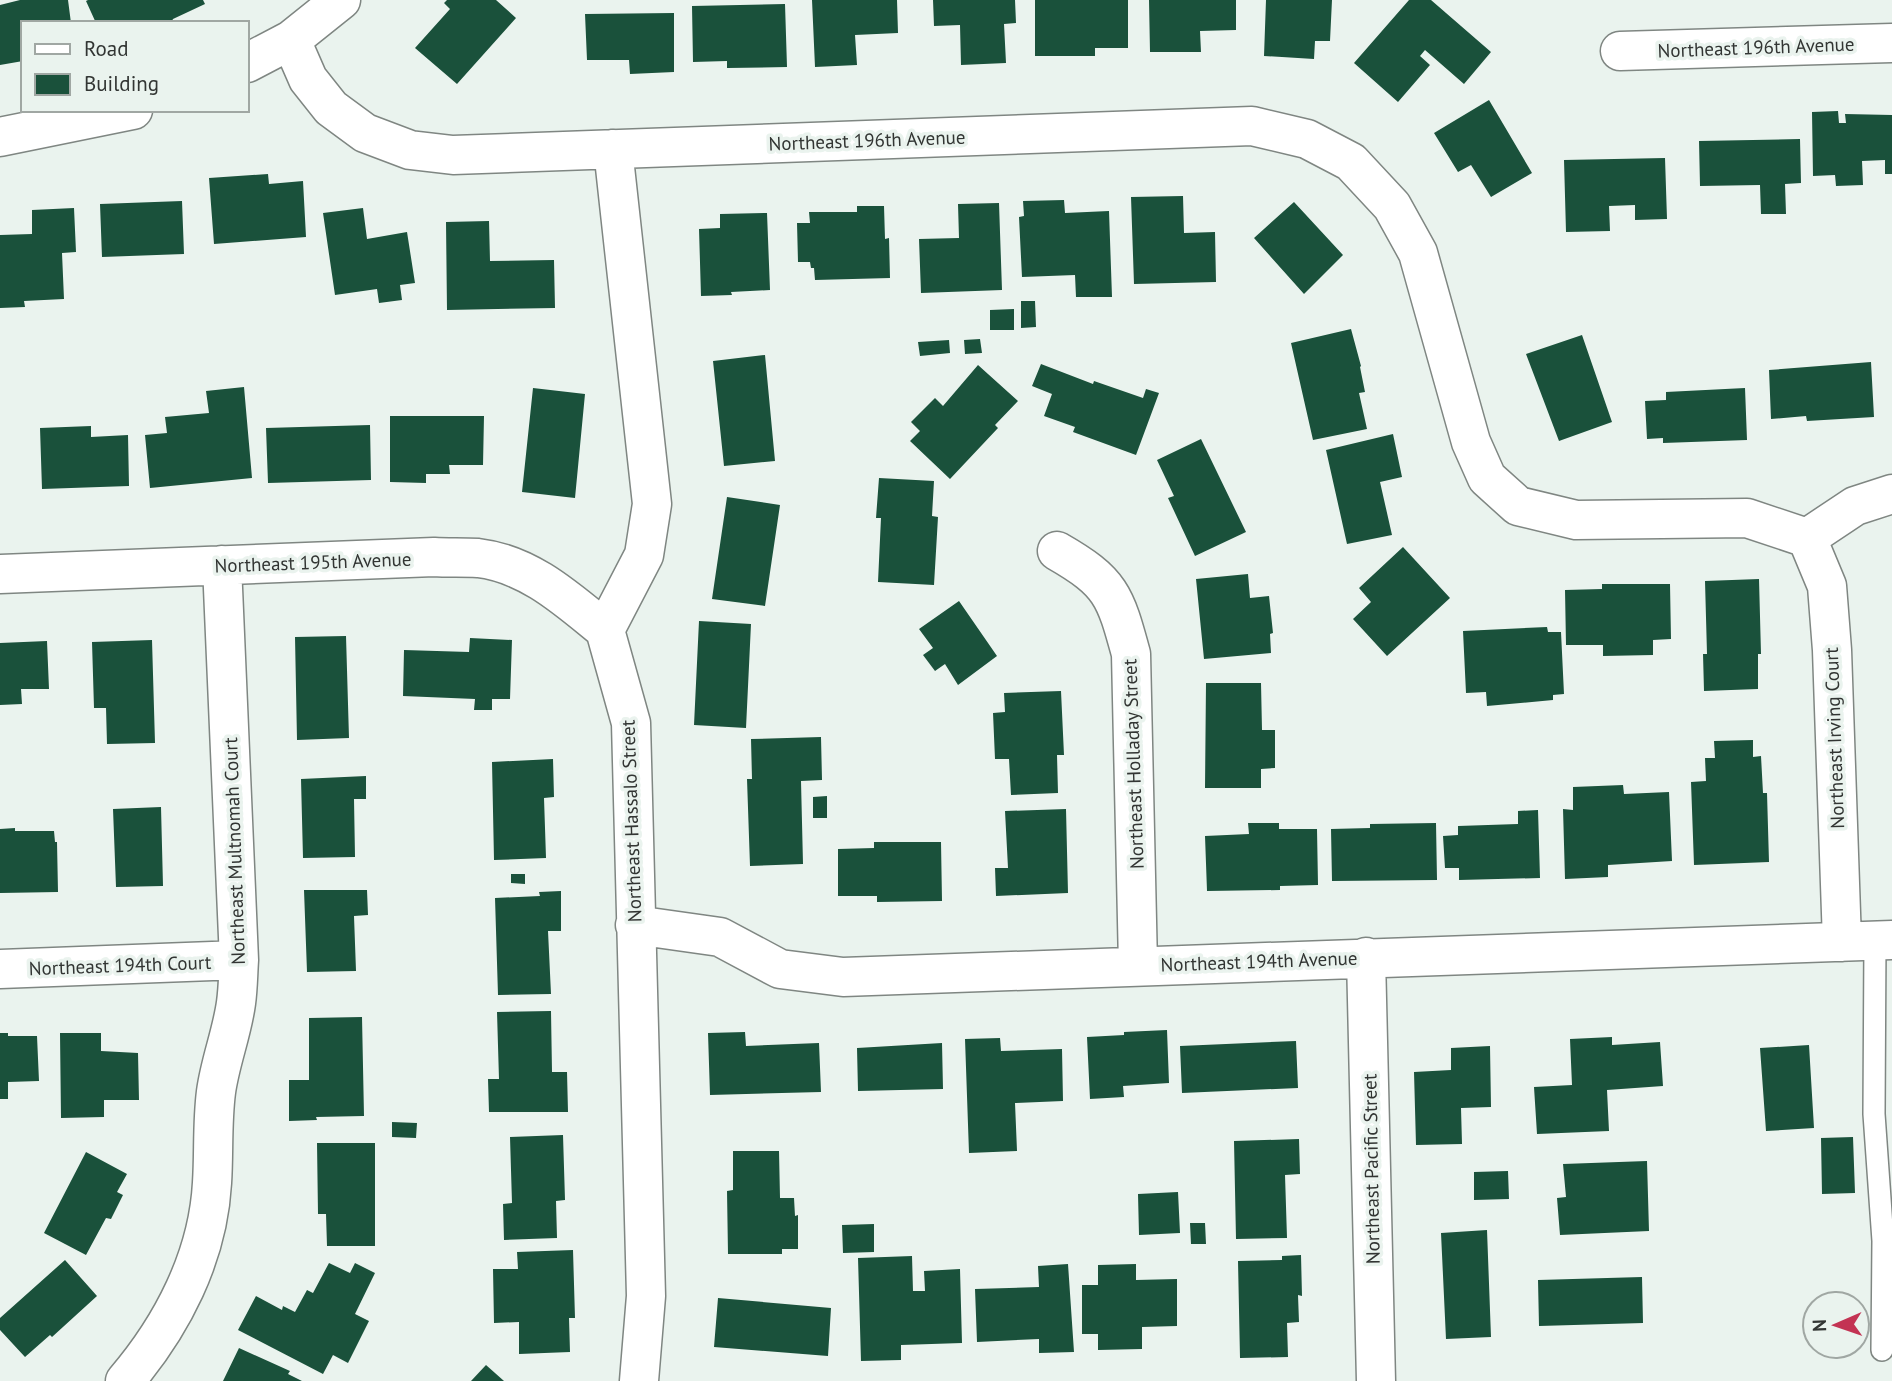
<svg xmlns="http://www.w3.org/2000/svg" width="1892" height="1381" viewBox="0 0 1892 1381" font-family="'PT Sans',sans-serif">
<rect width="100%" height="100%" fill="#eaf3ee"/>
<path fill="#1a513b" d="M20,0h48l3,23h-48v38l-23,4v-60z
M88,0h115l2,4 -32,15 -2,4h-75l-10,-22z
M447,0h49l20,18 -59,66 -42,-36 35,-39 -6,-6z
M812,0h85l1,33 -43,2 2,30 -42,2z
M933,0h82l1,23 -12,1 2,39 -45,2 -1,-40 -26,1z
M1035,0h93v48h-33v8h-60z
M1149,0h87v30l-36,1 1,21h-51z
M1266,0h66l-2,41h-15l-1,18 -50,-3z
M1409,0h22l60,52 -27,32 -39,-34 -5,6 10,9 -32,37 -44,-39z
M785,4l2,63 -60,1v-7l-34,1 -1,-56z
M674,13v59l-44,2 -1,-14h-42l-2,-46z
M1489,100l43,73 -41,24 -20,-32 -13,7 -24,-39z
M1838,111l1,12h7l-1,-9 47,1v59h-7v-14l-23,1 1,24 -27,1 -1,-11 -22,1 -1,-64z
M1800,139l1,44 -16,1 1,30h-25l-1,-29 -60,1 -1,-45z
M1665,158l2,61 -32,1v-15l-26,1 1,25 -44,1 -2,-72z
M268,174l1,10 34,-3 3,56 -92,7 -5,-66z
M1183,196l1,37 31,-1 1,50 -82,2 -3,-87z
M1064,200l1,13 44,-2 3,86h-36l-1,-22 -53,2 -3,-60 5,-1 -1,-15z
M182,201l2,53 -82,3 -2,-53z
M1294,202l49,53 -39,39 -50,-56z
M999,203l3,87 -81,3 -2,-54 40,-1 -1,-34z
M857,206h27l1,33 4,-1 1,40 -75,2 -1,-12h-3l-1,-6h-12l-1,-39h13l-1,-11h48z
M74,208l2,44 -14,1 2,46 -40,2 1,6 -25,1v-73l32,-1v-24z
M363,208l4,31 40,-7 8,51 -15,2 2,15 -23,3 -2,-14 -42,6 -12,-82z
M767,213l3,77 -39,2 1,3 -31,1 -2,-67 21,-1v-14z
M489,221l1,40 64,-1 1,48 -108,2 -1,-88z
M1021,301h14l1,26 -15,1z
M1014,309v21h-24v-20z
M1351,329l10,37 -1,1 5,25 -6,1 8,36 -54,11 -22,-97z
M1582,335l30,87 -53,19 -33,-87z
M980,339l2,14 -17,1 -1,-14z
M949,340l1,13 -30,3 -2,-14z
M765,355l10,106 -51,5 -11,-105z
M1871,362l3,55 -67,4 -1,-5 -35,3 -2,-49z
M1041,364l52,20 1,-3 49,17 3,-9 13,4 -23,62 -63,-23 2,-5 -31,-11 8,-22 -20,-8z
M978,365l40,36 -23,24 3,3 -48,51 -40,-38 10,-10 -9,-9 24,-24 8,8z
M244,387l8,91 -102,10 -5,-53 22,-2 -2,-16 44,-4 -3,-22z
M533,388l52,6 -10,104 -53,-6z
M1745,388l2,52 -84,3v-5l-16,1 -2,-38 21,-1v-8z
M390,416h94l-1,49h-34l1,9h-24v9l-36,-1z
M370,425l1,55 -103,3 -2,-55z
M91,426v11l37,-2 1,51 -87,3 -2,-61z
M1393,434l9,43 -22,5 12,53 -45,9 -21,-94z
M1201,439l45,93 -51,24 -27,-58 6,-2 -17,-36z
M879,478l55,3 -2,35 6,1 -4,68 -56,-3 3,-64h-5z
M727,497l53,8 -15,101 -53,-7z
M1403,547l47,51 -63,58 -34,-37 18,-17 -12,-14z
M1248,574l2,24 19,-2 4,37 -3,1 1,19 -67,6 -8,-80z
M1759,579l2,75h-3v35l-54,2 -1,-37h4l-2,-73z
M1602,584h68l1,55 -18,1v15l-50,1v-11h-37l-1,-55 37,-1z
M959,601l38,55 -39,29 -13,-21 -10,7 -12,-16 10,-7 -14,-19z
M699,621l52,3 -5,104 -52,-3z
M1547,627l1,5h13l3,62 -11,1v5l-66,6 -1,-14 -20,1 -3,-62z
M346,636l3,102 -52,2 -2,-103z
M470,638l42,2 -2,59h-18v11h-18l1,-11 -72,-3 1,-46 65,2z
M152,640l3,103 -48,1 -1,-36h-12l-2,-66z
M47,641l2,48h-28l1,15 -22,1v-62z
M1206,683h55l1,47h13v38l-14,1v19h-56z
M1061,691l3,64h-7l1,38 -47,2 -2,-36h-14l-2,-46 12,-1 -1,-19z
M821,737l1,43 -21,1 2,83 -53,2 -3,-87h5l-1,-40z
M1753,740v17l8,-1 2,37h4l2,69 -75,3 -3,-83 15,-1 -1,-23h10l-1,-17z
M553,759l1,38 -10,1 2,60 -52,2 -2,-98z
M366,776v23h-12l1,58 -52,1 -2,-79z
M1623,785l1,9 45,-2 3,69 -64,4v12l-43,2 -2,-70 10,1v-23z
M827,796v22h-14v-21z
M161,807l2,79 -47,1 -3,-78z
M1066,809l2,84 -72,3 -1,-28h13l-3,-57z
M1538,810l2,68 -81,2v-12h-14l-2,-32 15,-1v-9l60,-2v-13z
M1248,823h31v6h38l1,56 -38,1v4l-73,1 -2,-55 44,-2z
M1436,823l1,57 -105,1 -1,-52 39,-1v-4z
M15,828v3h39l1,11h2l1,50 -58,1v-64z
M874,842h67l1,59 -65,1v-6h-39v-47l36,-1z
M511,874h14v10l-14,-1z
M304,890h63l1,25 -14,1 2,55 -49,1z
M561,891v40h-13l3,63 -53,1 -3,-97 45,-2 -1,-4z
M551,1011l1,61h15l1,40h-79l-1,-33h11l-2,-67z
M362,1017l2,99 -48,1 1,3 -28,1v-41h20v-62z
M1167,1030l2,53 -46,3 1,11 -34,2 -3,-62 37,-2v-3z
M745,1032l1,14 73,-3 2,49 -111,3 -2,-62z
M0,1033h8v3h29l2,45 -31,1v17h-8z
M60,1033h41v18l37,2 1,47h-35v17l-43,1z
M1612,1037v8l48,-3 3,44 -56,4 2,41 -72,3 -3,-47 38,-2 -2,-46z
M1000,1038l1,13 61,-2 1,52 -48,2 2,48 -48,2 -4,-114z
M1296,1041l2,47 -116,5 -2,-47z
M942,1043l1,46 -85,2 -1,-43z
M1809,1045l5,83 -48,3 -6,-83z
M1490,1046l1,61 -30,1 1,36 -46,1 -2,-73 37,-2v-22z
M392,1122l25,1 -1,15 -24,-1z
M563,1135l2,65 -9,1 1,37 -53,2 -1,-36 9,-1 -2,-66z
M1853,1137l2,56 -33,1 -1,-56z
M1299,1139l1,35 -15,1 2,63 -51,1 -2,-98z
M317,1143h58v103h-48l-1,-32h-8z
M733,1151h46l1,47h14l1,18 3,-1v34h-16v5h-54l-1,-63 6,-1z
M86,1152l41,22 -10,18 6,3 -12,24 -5,-1 -20,37 -42,-22z
M1647,1161l2,70 -89,4 -3,-37 9,-1 -3,-33z
M1508,1171l1,28 -35,1v-28z
M1178,1192l2,41 -41,2 -1,-41z
M1190,1223h15l1,21h-15z
M874,1224v28l-31,1 -1,-28z
M1487,1230l4,107 -45,2 -5,-106z
M573,1250l2,68h-6l1,34 -51,2v-32l-25,1 -1,-54h25l-1,-17z
M1301,1255l1,41 -4,-1 1,27 -12,1 1,34 -48,1 -2,-97 44,-1v-4z
M912,1256l1,35h12l-1,-20 36,-2 2,74 -61,2v15l-40,1 -3,-103z
M65,1260l32,36 -45,41 -2,-2 -25,22 -25,-27v-12z
M329,1263l21,10 5,-10 20,10 -20,41 14,7 -21,42 -15,-8 -10,19 -85,-44 18,-34 26,14 1,-4 12,6 12,-22 6,3z
M1068,1264l6,88 -35,1v-14l-62,3 -2,-53 64,-2 -1,-21z
M1136,1264v16l41,-1v47l-35,1v22l-44,1v-16h-16v-49h16v-20z
M1642,1277l1,46 -104,3 -1,-46z
M718,1298l113,10 -3,48 -114,-9z
M239,1348l51,23 -2,3 14,7h-79z
M486,1365l18,16h-33z"/>
<g fill="none" stroke-linecap="round" stroke-linejoin="round">
<g stroke="#7f8682" stroke-width="24">
<path id="lane" d="M1875,941l-1,173 9,127 -1,109"/>
</g>
<g stroke="#7f8682" stroke-width="41">
<path id="street" d="M291,40l17,39 23,29 34,25 45,17 43,5 799,-29 55,13 44,23 41,44 26,47 53,189 16,36 31,28 58,14 171,-2 60,20 48,-32 37,-12
M1620,51l272,-8
M247,63l44,-23 50,-40
M0,137l133,-27
M613,149l39,355 -8,51 -39,75 26,93 15,573 -7,85
M1807,538l20,48 5,64 10,292
M1057,551c54,31 58,44 74,103l7,311
M0,574l434,-17c14,1 29,0 44,1 51,6 89,41 127,72
M635,925l85,12 60,32 63,8 1049,-37
M1366,957l10,424
M0,969l239,-9
M125,1381c47,-55 83,-124 87,-198 2,-30 0,-60 4,-91 4,-30 16,-59 20,-89 2,-14 2,-28 3,-43l-17,-395"/>
</g>
<use href="#lane" stroke="#fff" stroke-width="21"/>
<use href="#street" stroke="#fff" stroke-width="38"/>
</g>
<g text-anchor="middle" stroke-width="7" stroke-linejoin="round" paint-order="stroke">
<g font-size="19" fill="#323533" stroke="#eaf3ee">
<text transform="translate(1756 47) rotate(-2)" y="7">Northeast 196th Avenue</text>
<text transform="translate(867 140) rotate(-2)" y="7">Northeast 196th Avenue</text>
<text transform="translate(313 562) rotate(-2)" y="7">Northeast 195th Avenue</text>
<text transform="translate(1834 738) rotate(-92)" y="7">Northeast Irving Court</text>
<text transform="translate(1133 764) rotate(-92)" y="7">Northeast Holladay Street</text>
<text transform="translate(631 821) rotate(-92)" y="7">Northeast Hassalo Street</text>
<text transform="translate(234 851) rotate(-92)" y="7">Northeast Multnomah Court</text>
<text transform="translate(1259 961) rotate(-2)" y="7">Northeast 194th Avenue</text>
<text transform="translate(120 965) rotate(-2)" y="7">Northeast 194th Court</text>
<text transform="translate(1371 1169) rotate(-91)" y="7">Northeast Pacific Street</text>
</g>
</g>
<rect x="21" y="21" width="228" height="91" fill="#eaf3ee" stroke="#a0a7a3" stroke-width="2"/>
<rect x="35" y="44" width="35" height="10" fill="#ffffff" stroke="#a0a7a3" stroke-width="2"/>
<text x="84" y="56" font-size="21" fill="#323533">Road</text>
<rect x="35" y="74" width="35" height="21" fill="#1a513b" stroke="#a0a7a3" stroke-width="2"/>
<text x="84" y="91" font-size="21" fill="#323533">Building</text>
<g transform="translate(1836 1325) rotate(268)"><circle r="33" fill="#eaf3ee" stroke="#a0a7a3" stroke-width="2"/>
<path d="M0-5L12 26L0 18L-12 26Z" fill="#c33353"/>
<text y="-10" font-size="19" font-weight="bold" text-anchor="middle" fill="#323533">N</text>
</g>
</svg>
